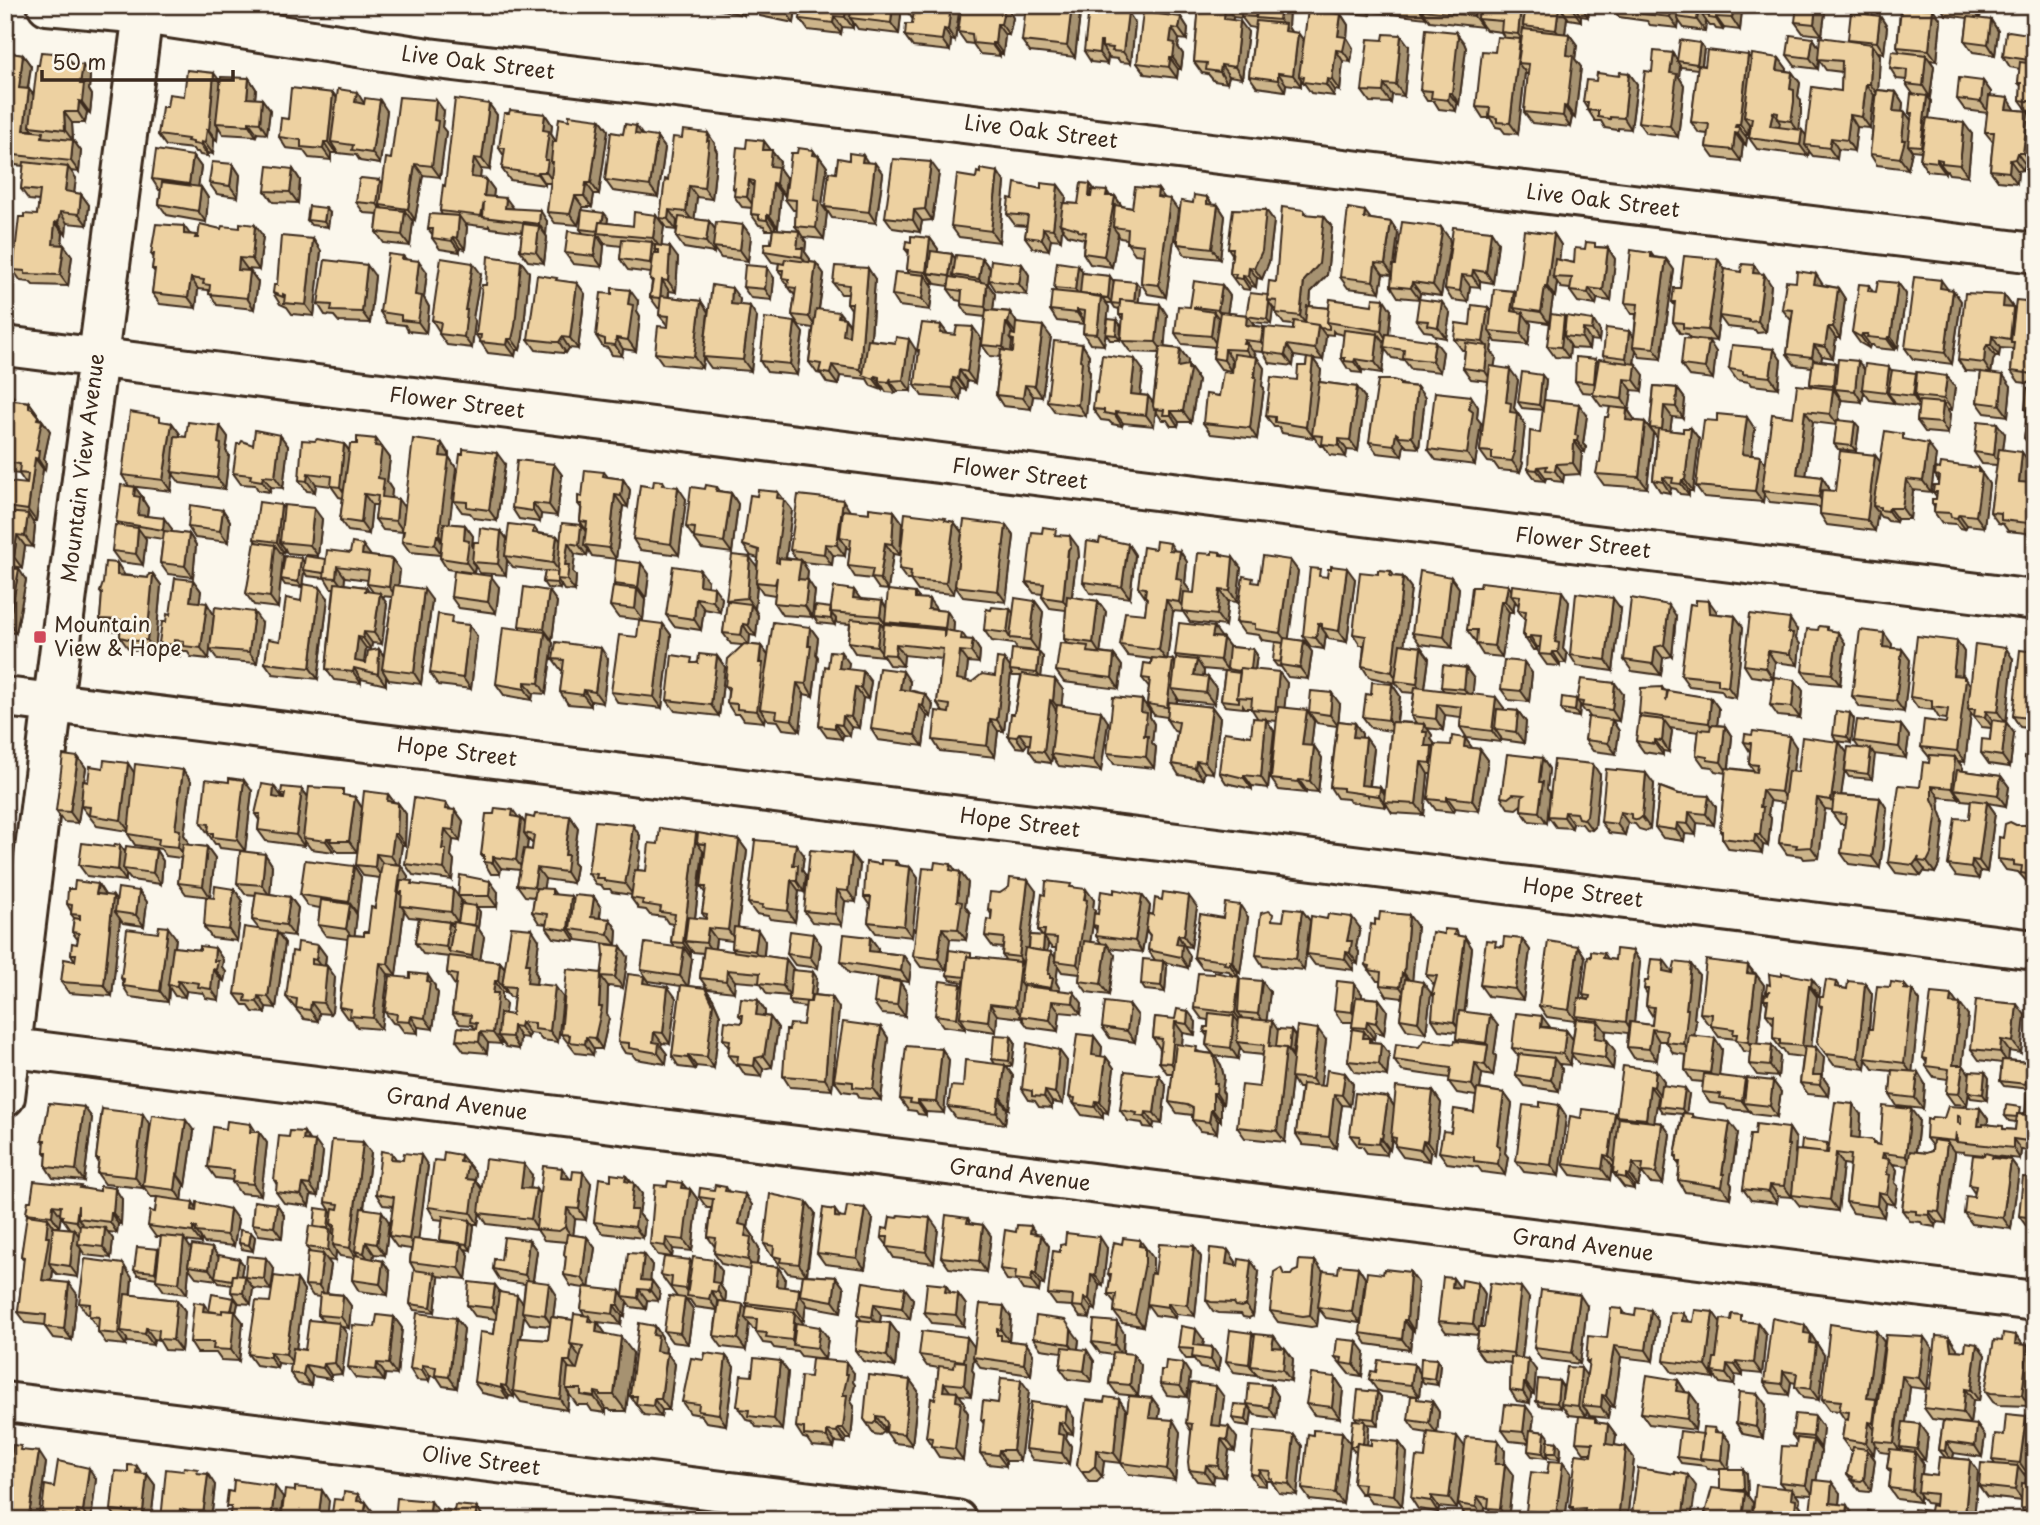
<svg xmlns="http://www.w3.org/2000/svg" width="2040" height="1525" viewBox="0 0 2040 1525" font-family="'Playpen Sans',sans-serif">
<rect width="100%" height="100%" fill="#fbf7ec"/>
<filter id="ink" filterUnits="userSpaceOnUse"><feTurbulence type="fractalNoise" baseFrequency=".0143" numOctaves="2"/><feDisplacementMap in="SourceGraphic" scale="14" xChannelSelector="R" yChannelSelector="G"/><feConvolveMatrix kernelMatrix="1 2 1 2 8 2 1 2 1" color-interpolation-filters="sRGB"/></filter>
<g filter="url(#ink)">
<g fill="none" stroke-linecap="round" stroke-linejoin="round">
<g stroke="#3b2a1e" stroke-width="44">
<path id="minor" d="M47,5l96,9 286,44 1606,195
M5,346l2030,254
M5,697l2030,253
M5,1047l2030,254
M5,1097l48,-396 91,-696
M5,1402l952,118"/>
</g>
<use href="#minor" stroke="#fbf7ec" stroke-width="38"/>
</g>
<path fill="#ccb48a" stroke="#3b2a1e" stroke-width="2" fill-rule="evenodd" d="M711,5h34l-1,10 -31,-7z
M753,5h45v4l-2,-1 -2,15 -34,-7z
M902,5l-3,29 -41,-5 -5,-7v6l-11,-1 -1,7 -33,-4 -8,-11 12,-7z
M907,5h53l-5,36 -4,-1 -1,11 -37,-4 -8,-11 7,-12 1,-4 -6,-9z
M1181,5h107l1,3 -1,19 3,5 7,1 6,8 37,-27 7,11 -1,13 6,10 -2,14 -8,-1 -3,30 -5,-1 -1,6 -23,-3 -10,-14v7l-15,-2 -1,7 -28,-4 -8,-11 6,-48 -6,-1 -7,-9 -9,-1 -1,3 16,12 -6,46 -13,-2 -2,7 -13,-2 -6,-7 -6,-1 -8,-11 5,-54z
M1324,5l235,1 8,11 -2,17h4l8,11 -2,14 6,8 -6,51 -3,-1 -2,10 -38,-4 -8,-11 4,-38h-2l-1,-2 -7,62 -13,-1 -4,-5 -5,-1 -6,-9h-7l-7,-11 19,-55 9,-15 -3,-5 -15,-2 -4,-5v2l-52,-6 -4,-5v2l-53,-6 -2,-3 -1,6 -42,-4z
M1559,5h31l-2,12 -7,-1v5l-12,-2z
M1611,5h128l3,5 -2,20 -16,-2 -1,2 -7,-1 -2,-3h-4l-4,-5 -1,10 -21,-3 -5,-7 -1,7 -28,-3 -3,-4 -28,-4z
M1835,5h35v4z
M1888,5h42l-1,4h4l8,11 -4,41 -7,-1 4,6 -4,31h-2l3,4 -2,18 43,15 -4,42 -19,-2 -2,-3 -2,-1v3l-18,-2 -7,-11 1,-9 -9,-1 -2,-3 2,4 -4,18 -31,-4 -7,-11 6,-59h-2l-4,33 -13,-1 -3,24 -16,-2 -1,10 -24,-3 -4,-5 -1,5 -51,-7 -8,-11 2,-11 -2,-3 -1,11h-4l3,3 -1,7 -3,-1 -2,17 -27,-3 -8,-11 2,-13 -9,-1 -8,-11 7,-53 -17,-2 -1,-1 -1,11 5,8 -6,52 -32,-4 -8,-11 14,-50 21,-19 4,7 23,-17 4,5 -2,17 3,1 46,-7 28,-1 8,11 -1,2 6,1 8,11 -2,13 3,5v12l-2,16 7,6 35,-44 1,-19 -16,-2 -7,-10 -1,9 -23,-3 -8,-11 26,-17 6,9 30,-6 -1,-2 32,-23 7,11 -3,26 -6,-1 2,3 -2,35 18,2 7,11 -1,9h3l6,8 1,-4 -3,-3 4,-19 -7,-10v-4l-9,-1 -7,-11 10,-16 -3,-5 3,-37 -9,-1z
M1939,5h42l-1,14 11,1 7,11 -3,24 -22,-3 -8,-11 3,-23 -22,-3z
M2005,5h30v7l-28,-4z
M1009,10l4,8 -4,17h-4l-2,19h-3v2l-20,-2 -7,-10 -7,-1 -8,-11z
M1825,13l-3,22 -19,-2 -8,-11z
M1080,14l-5,43 -45,-5 -8,-11z
M1181,17l7,11 -1,12 -8,-1 -1,8 5,7 -2,15h-3l-1,9 -32,-4 -8,-11z
M1135,23l-4,40 -11,-1 -2,-3 -9,-1 -1,-2 -1,8 -16,-2 -7,-11z
M2035,35v77l-7,-1 7,10 -4,43h-6l-2,6 -5,1 -1,12 -19,-2 -8,-11 3,-28 -8,-10 3,-19 -23,-3 -8,-11 26,-18 8,11 -1,4 25,14 13,1 -8,-11 1,-14 -3,-3 2,-14 -10,-2 -7,-11z
M1464,43l2,5 -7,56h-2l-1,7 -17,-2 -5,-8h-7l-7,-11z
M5,46l11,8 7,1 8,11 -3,23 6,6 38,-31 18,12 -1,14 3,5 -2,18 -3,-1 -2,11h-13l1,17 8,11 -2,21 -9,-1 6,7 -2,15 7,1 8,11 -2,20 -20,-2 -1,11 -3,-1 -1,12h2l8,11 -4,30 -35,-1 -3,-3 -9,-1 -8,-11 11,-53 13,-2 2,-14 -10,-1 -8,-11 3,-23 -19,-2z
M1409,46l-5,50 -12,-1 -1,8 -21,-1 -8,-11z
M1629,73l8,11 -6,45 -13,-1v2l-13,-2 -4,-7h-6l-12,-19 13,-21z
M249,78l7,11 -1,10h7l8,11 -3,24 -10,-1 -1,3 -33,-2 -5,-8 -1,15 -3,-1 -1,14 -5,-1v3l-8,-1 -2,-3h-3l-2,-3 -27,-3 -8,-11 9,-28 17,-11 36,-14z
M333,93l4,5 27,5 23,8 -7,53 -20,-3 -4,-6 -18,-2 -2,-3v3h-5v7l-22,-2 -6,-8 -17,-2 -7,-11 9,-18z
M489,104l8,11 -7,55 -9,-1 -1,9 6,1 8,11 -1,6 21,13 33,12 -1,14 1,2 -3,26 -16,-2 -8,-11 2,-18 -31,-4 -2,-2v1l-24,-3 2,3 -2,22 -5,-1v4l-20,-3 -8,-11 1,-3 -5,-6 14,-14 -2,-4 5,-25z
M444,111l-2,16 4,5 -6,45 -17,-2 -8,45 -4,-1 2,3 -3,24 -26,-3 -8,-11 2,-18 -14,-1 -8,-11 24,-22 3,4 8,-25z
M509,113l36,1 7,11 -1,9 5,8 13,-22 31,-1 8,11 -9,64h-5l-2,13h-9l-5,18 -23,-2 -8,-11 4,-29h-6v2l-35,-5 -8,-11 2,-13 -5,-8z
M657,137l8,11 -7,49 -45,-6 -8,-11z
M764,141l16,21 -1,6 7,10 -2,17 -3,-1 -3,33 -3,-1v3l24,2 -4,-5 1,-16h-3l-8,-11 12,-46 16,-3 4,6h2l8,11 -5,38 5,7 -3,27 -21,-2 3,5 -1,10 5,7v3l6,1 8,11 -5,35 26,9 5,7 1,-16 -4,-6 1,-9h-7l-8,-11 42,-4 -4,61 24,3 16,48h-13l-2,2 -10,-1 -3,-5 -1,3 -11,-4 -4,-7 -27,-3 -2,9 -11,-2 -6,-9 -4,-1 -8,-11 4,-34 -13,-2 -8,-11 3,-19 -13,-18v-3l-4,-5 1,-7 -7,-1 -8,-11 7,-8 2,-13h-7l-2,-4 -5,-1 -8,-11 1,-6 -10,-1 -8,-11 1,-5 -2,-3 13,-40z
M715,144v4l2,4 -5,47 -15,-2 -3,22 15,2 6,8 28,-4 8,11 -3,25 -27,-3 -7,-9v4l-30,-5 -8,-11 2,-16h-1l-1,9 -8,-1 -8,-11 8,-38z
M193,156l8,11 -3,19 3,1 7,11 -2,24 -39,-7 -8,-11 2,-14h-2l-7,-11z
M233,164l7,11 -2,22 -21,-3 -8,-11z
M293,169l7,11 -2,23 -25,-1 -8,-11z
M836,173l47,1 -7,49 -44,-5 -7,-11z
M939,173l-7,47 -10,1 -2,11 -27,-4 -8,-11z
M1005,183l-6,59 -40,-5 -8,-11z
M1090,184l5,6 15,6h5l7,10 10,2 26,-19 6,9 14,12 -12,87 -18,-3 -7,-11 2,-28 -8,-1 -8,-11v-4l-7,-1 -2,-4 -6,33 -22,-3 -7,-11 1,-14 -16,-4 -6,-7 -1,12 -10,-1 -2,11 -16,-2 -8,-11 2,-11 -12,-1 -8,-11 6,-15 28,-10 17,-4 8,11 -1,7 13,1z
M1207,197l6,8h5l7,11 -5,43 -35,-4 -9,-15 17,-37z
M1266,210l8,11 -5,41 -7,17 -5,-1 -1,9 -5,-1 -1,4 -7,-1 -3,-4h-2l-8,-11 2,-20 -4,-6z
M1304,210l4,5 16,1 8,11 -5,48 -16,17 -1,14 19,2 62,2 -2,25 54,17 -3,20 -29,-3 -7,-9 -12,-2 -7,-9 -3,24 -20,-3v3l-10,-1 -2,-3h-2l-7,-11 3,-23 -9,-2 -2,-2v4l-9,-1 2,2 -3,24 -10,-1 8,11 -2,12 38,5 8,11 -7,53 -11,-1 -1,7 -16,-2 -6,-9h-4l-6,-9v1l-32,-5 -3,-6h-5l-8,-11 31,-36 9,-14 1,-8 -13,-2 -1,10 -23,-3 -7,-11 -11,-1 3,3 -1,2 10,12 -2,18 2,2 -7,51 -46,-5 -8,-11 16,-27 13,-23 1,-13h-1l-1,11 -10,-2 -8,-11 2,-11 -33,-3 -7,-11 15,-26 32,-22 8,11 -3,17 20,2 21,-20 8,-13zM1273,308l3,3v2l8,11 9,1v5h-28l-2,-3 -8,-1 -3,-4 19,2z
M330,213l-2,14 -17,-2 -4,-5z
M604,213l4,5 -1,5 26,3h31l-3,20 17,12 -2,34 -7,-1v6l32,4 7,11 -6,56 -39,-4 -8,-11 13,-27 -9,-11 1,-7h-2l-8,-11 2,-15 -2,-3 1,-6 -23,-3 -8,-11 2,-13 -17,-2 -5,-8h-3l7,10 -2,21 -29,-3 -8,-11 18,-20 -3,-4z
M1371,219l20,3 7,11 -4,32h2l53,-27 1,5 -9,53 -21,-3 -1,6 -21,-2 -7,-11 1,-11 -9,-1 -3,18 -32,-4 -8,-11z
M190,234l8,4 65,-2 -4,34 -12,-1 -1,2h4l8,11 -4,27 -37,-4 -9,-15 -10,-1 -2,19 -36,-4 -8,-11 3,-21 -3,-3 2,-11 -3,-4z
M1554,234l7,11 -2,15 15,3 11,-14 13,-2 10,1 7,11 -4,42 -14,-2 -1,6 -18,-3 -8,-11v-2l-9,-1 -4,-6 -2,15h-2l-4,26 -21,-3 3,4 -3,21 -32,-3 -3,-5 -2,14 5,6 -2,10 24,13 -4,28 11,16 -4,36 2,3 -3,9 -21,-2 -5,-7 -6,-1 -8,-11 8,-70 -17,-2 -8,-11 2,-18h-3l-8,-11 34,-32 3,4 23,-20 2,3z
M930,238l8,11 -1,3 15,2 3,5 27,-1 8,11 -2,15 7,10 -2,16 17,2 7,11 34,14 -9,60 -9,-1 -2,13 -28,-3 -7,-11 4,-38 -10,-1 -8,-11 3,-28 -17,-2 -7,-11v-3l-5,-1 -8,-11 1,-3 -13,-2 -2,-3v2h-3l2,3 -3,24 -31,-4 -7,-11 17,-22 -2,-3 2,-16 -4,-5 6,-7z
M313,239l8,12 -7,65 -22,-2 -5,-7 -7,-3 -7,-11 4,-8z
M1498,242l-5,41 -13,-2v6l-10,-1 -2,16 -16,-2 -7,-11z
M1651,253l3,4 12,2 8,11 -13,89 -21,-2 -4,-7 -2,14 10,11 -2,16 -10,-1 -3,20 -1,-1 7,12 10,1 8,11 -6,55 -43,-3 -8,-11 4,-11 10,-56 -9,-1 -8,-11v-2l-11,-1 -7,-11 23,-18 8,-3 -3,-5 26,-24 5,7 2,-24h-4l-7,-11z
M403,256l3,3 21,13 -3,26 5,9 -3,26 -18,-2 -3,-6 -18,-2 -7,-11z
M1718,259l7,11 16,2 13,-7 6,9 11,11 -5,47 -9,1 -2,-3 -28,-3 -8,-11 3,-20 -6,45 -19,-2 19,13 -3,27 -24,-3 -8,-11 10,-26 -4,-5 -7,-1 -7,-11 2,-16 -3,-4 8,-14z
M1022,264l7,11 -2,20 -31,-4 -7,-11z
M1078,265l6,8 56,14 -2,15 29,13 -3,32 16,2 8,11 -1,5h1l8,11v2l2,3 -7,41h-12l-1,4h-7l-4,-6h-5l-7,-10 -1,16 -31,-3 -1,3 -10,-2 -3,-3 -8,-1 -8,-11 4,-16 46,-23 -3,25 8,1 5,7 6,-50 -28,-1 -2,-2 -8,-11 2,-19 -4,-5v-6l-4,-1 -3,-5h-6l3,4 -5,38 -14,-1 -7,-11 1,-9 -27,-3 -7,-11 6,-19 -2,-3z
M529,272l-6,65 -3,13h-4l-1,6 -27,-3 -12,-18 10,-50z
M481,274l-8,44 2,3 -3,27 -25,-3 -8,-11v-3l-7,-11z
M375,276l-5,47 -31,-1 -5,-6 -9,-1 -7,-11z
M774,278l-2,22 -21,-2 -8,-11z
M559,281l18,2 8,11 -7,55 -9,-1 -3,5h-3l-27,-3 -8,-11z
M1898,283l8,11 -8,54h-2l-1,2 -20,-2 -2,-3h-3l-1,3 -9,-5 -8,-11 17,-47 4,7h3z
M1823,285l15,3 7,11 -5,39h-4l-3,20 -11,-2 -1,5 14,2 2,2 21,-4 6,9 52,3 1,2 38,12 -3,23h-5l3,4 -2,20 -23,-2 -8,-11 2,-14 -23,-3 -2,-3v2l-24,-3 -6,-8 -2,10 -20,-2 -2,-3h-2l3,3 -3,20 21,7 -3,24 -18,-2 -4,-5 3,-19 -24,-3 -7,53 16,2 7,11v3h6l40,-36 5,7 27,-22 29,15 -5,37 -18,-2 -3,29h-13l-1,3 -8,-1 -3,-3 -4,-1 -4,-5 -2,19 -48,-6 -7,-11v-7l-50,-5 -6,-8 -1,8 -59,-5 -8,-11 59,-57 -4,26 9,1 6,8 27,-47 20,-30 -3,-3 2,-17 -17,-2 -8,-11 4,-34 -9,-11z
M1953,290l8,11 -9,63 -39,-5 -8,-11z
M2004,295l8,11v2l3,2 20,-8v82l-16,-2 -8,-11 2,-22 -13,-1 -1,8h-4l-2,5 -2,13 20,12 -3,30 -23,-3 -8,-11 4,-30 -16,-1 -7,-11z
M740,299l-1,6 18,12 -6,54 -40,-3 -8,-11z
M638,301l-1,10 3,5 -4,35 -13,-2 -1,7 -10,-1 -4,-7 -5,-1 -7,-11z
M1450,313l-4,25 -11,-2 -3,-4 -8,-1 -8,-11z
M1566,318l34,13 -1,10 -9,-1 -1,9 -17,-1 -2,-3 -1,13 -14,-1 -8,-11z
M1117,320l4,6 -1,14h-10l-4,-6z
M795,322l8,11 -6,42 -30,-3 -7,-11z
M941,325l7,9 33,4 -6,45 -8,-2 -1,9 -5,-1 -1,10 -38,-3 -7,-11 4,-32 -2,-3z
M1082,344l7,11 -1,13 2,4 -4,44 -31,-4 -8,-11z
M1781,360l-3,28 -27,-3 -2,-3 -12,-2 -8,-11z
M1546,380l-3,30 -21,-2 -4,-6z
M1400,382l3,3 14,2 8,11 -6,50 -12,-1 -3,-3 -2,12 -25,-3 -8,-11z
M1654,386l23,2 8,11 -2,19 -11,-1 -2,14 13,1 8,-4 8,11 -6,52h-4v4l-9,-1 -4,-5 -5,-1 -1,5 -10,-2 -7,-11 4,-42 -7,-10z
M2035,386v63h-3l-8,-11 4,-25 -3,-4z
M5,387l9,11 -1,2 16,2 8,11v2l3,4 2,1 8,11 -6,28 2,2 -1,9 -2,-1 -7,52h-4l3,5 -2,21 -8,-1 -3,22 -10,-2 14,14 -10,53 -11,-1v-120h5l-3,-5 19,-23 -7,-10 -14,-2z
M1471,396l7,11 -1,11 4,5 -6,42 -39,-5 -8,-11z
M1587,415l-4,29 3,3 -1,5h-3l-2,22 -16,1 -1,7 -9,-1 -3,-3h-5l-1,3 -9,-1 -8,-11 12,-36z
M164,422l8,1 8,11 -1,2 7,1 34,-11 8,11 -2,14 3,4 -4,34 -45,-6 -7,-9 -2,17 -42,-5 -7,-11z
M2005,434l-2,16 27,13 -2,20 7,3v48l-27,-3 -5,-7 -5,-1 -8,-11 7,-47 -15,-1 -8,-12z
M280,435l8,11 -5,42 -12,-1 -1,5 -12,-2 -3,-5 -14,-1 -8,-11 20,-28z
M376,439l14,19 -3,24 5,8 -1,8 14,10 44,-54v3l7,11 -7,56 16,1 8,11 -1,9 1,2 6,-5 22,-11 6,8 27,-12 4,6 19,3 3,5 21,-16 5,7v-2l-6,-9 1,-13 -3,-4 4,-7 22,-25 4,5 15,2 7,11 -2,17 -5,-1 -7,53 -24,-3 -4,-7 -1,7 -12,-2 -2,18 3,4 -1,15 -11,-1 -3,-5 -1,4 -13,-1 -4,-6 2,-11 -32,-4 -6,-7 -1,15 -26,-2 -5,-7 -1,7 -27,-4 -7,-11v-3l-30,-3 -8,-11 1,-9 -20,-2 -8,-11 2,-14h-5l-3,29 -21,-3 -8,-11 3,-22 -4,-1 -8,-11 -15,-2 -1,8 -8,-1 -8,-11 45,-36 5,6 8,-6z
M505,464l-8,57 -23,-3 -4,-5 -8,-1 -8,-11z
M554,464l8,11 -5,41 -16,-2 -1,8 -21,-3 -7,-11z
M1978,468l11,16 -5,43 -17,-2 -2,4 -6,-1 -3,-4 -14,-1 -8,-11v-5l-2,-3 4,-5v-3l-3,-4 5,-7v-5l-3,-5z
M663,481l3,5 20,13 -7,56 -39,-5 -7,-11 20,-52z
M135,487l8,11v2l5,8 -1,8 25,13 -1,3 18,2 7,11 -3,32 -25,-3 -8,-11 3,-24 -19,-3 2,3 -3,26 -23,-3 -8,-11 7,-25 -3,-4z
M717,487l3,4 11,2 7,11 -6,49 -30,-4 -16,-22 19,-38z
M783,499l9,11 -6,48 11,2 -7,-10 60,-39 19,2 25,-2 8,11 -2,33 -7,-1 -5,36 -9,-1 -7,-10 -17,-2 -7,-11 2,-17 -3,-1 -1,-2 -1,10 -12,-1 -1,10 -30,-3 6,9 -1,9 8,11 -3,26 -30,-2 -8,-12 1,-8 -12,-2 -6,-9 -2,25 3,6 -2,21 -6,-1 -1,10 12,1 7,9 42,-28 8,11 -2,16 2,3 -5,39 -9,-2 -4,37 -17,-2 -5,-8 -10,-1 -3,-4 -1,6 -20,-2 -4,-6h-6l-7,-11 1,-12 -3,-5 17,-41 -11,-1 -8,-11 5,-32 -2,-1 31,-33 1,-9 -7,-2 -8,-11z
M281,505l2,3 39,11 -4,37 -31,-3 -2,-4 -1,4 -4,-1 3,4 -5,52 -24,-3 -8,-11 11,-51 -3,-4z
M223,510l7,11 -2,21 -33,-4 -7,-11z
M948,521l6,1 8,10 44,-7 8,11 -8,66 -43,-5 -8,-11 4,-33 -5,41 -36,-3 -8,-11h-3l-8,-11z
M1060,535l18,12 1,10 -3,4 -4,36 26,4 8,11 -6,41 14,2 8,11 -3,23 -55,-7 -8,-11 11,-27 -3,-5 2,-29 -16,-2 -8,-11 1,-3 -9,-1 -8,-11z
M1170,543l5,8h5l7,11 -2,22 5,7v2h4l18,-39 8,-2 3,3 18,13 -4,34 -9,-1 -3,25 -35,-4 -7,-10 -10,-1 -6,49 8,4 2,-6 -2,-3 46,-18 9,10 23,2 4,6 -2,14 32,14 -3,25 30,13 -3,25h3l8,12 -4,34 -11,-1 -1,2 -27,-3 -8,-11 6,-58 -11,-1 8,11 -6,57 -16,-2v3l-26,-6 -7,-11 32,-36 7,-17 -7,-11h-6l-2,-3v3l-18,-2 -4,-6 4,-29 -23,-2 2,2v6h4l8,11 -2,16 -35,-4 -2,-3v6l35,4 8,11 -7,55 -9,-1 -1,7 -24,-4 -7,-11 5,-32 -3,-1 -7,-11v-3l-13,-2 -7,-11 2,-17 -7,-9 9,-14v-5l-23,-3 -8,-11 25,-31 2,-14 -9,-13 17,-38z
M1128,544l7,11 -5,43 -40,-5 -7,-11z
M371,556l21,3 8,11 -2,16 34,14 -11,84 -32,-4 -3,-4v9l-25,-6v4l-27,-3 -8,-11 8,-81h-3l-6,-10 -18,-2 -3,-5 -2,16 -17,-2 -4,-6 20,-21 3,5 22,-4zM345,577l23,3 -1,4 6,8h-4l-3,-5 -22,-3zM381,596l11,1 -8,59 -5,-7 -13,14h-2l2,-15 5,1 1,-6 10,1 5,-40z
M1290,560l8,11 -10,68 16,2 8,11 -4,27 -20,-2 -7,-10 -4,-1 -4,-5 10,-18 -21,-3 -3,-5 -15,-2 -8,-11 23,-39z
M117,563l7,12 24,3 5,-4 8,11 -6,66 -12,1 -15,-4 -8,-11v-6l-13,-1 -7,-11 2,-24 -2,-3z
M641,563l8,11 -3,24h-3l2,2 -2,20 -25,-3 -8,-11 5,-20 -1,-2z
M1391,571l3,5 9,1 8,11 -7,57 17,2 8,11 -4,31 19,2 -3,-4 25,-19 8,11 -2,15 32,14v2l14,1 8,11 -2,21 -22,-3 -1,-2 -1,4 -33,-4 -7,-11 1,-10 -16,-2 -2,15 -16,-2 5,7 -1,4 3,4v5l17,-3 14,-7 7,10 8,1 8,11 -9,51 -24,-3 -1,4 -18,-2 -8,-11 3,-25h-3l-4,41 -32,-2 -5,-8 -1,2 -36,-5 -2,-3 -11,-1 -7,-11 7,-61 -20,-3 -8,-11 31,-8 -2,17 17,2 7,11v4h4l8,11 -4,37 10,1 5,8 6,-64 -20,-3 -8,-11 8,-22 21,-11 8,12 -3,26 19,1 -5,-7 3,-23 -11,-1 -7,-9 -27,-6 -7,-11 2,-21h-4l-7,-11 25,-60z
M1325,577l30,2 -8,63 -18,-3 -3,-5 -2,15 -13,-2 -8,-11z
M1451,577l8,11 -7,60 -32,-4 -8,-11z
M193,580l8,11 -2,12 10,56 -18,-2 -4,-6h-5l-1,5 -14,-2 -8,-11 7,-21 4,-7z
M708,581l-1,6 15,11 -2,14 -16,-3 -3,21 -27,-4 -8,-11z
M1508,585l3,5 58,12 -6,47 4,5 -1,9h-6v3l-13,-1 -8,-11 1,-7h-3v3h-4l-10,-15 2,-15 -7,-10 1,-4 -4,-5 -2,11h-4l-7,45 -19,-2 -7,-11v-3h-1l-8,-11 13,-43z
M499,587l-3,26 -37,-5 -8,-11z
M854,590l6,9 26,9 29,-15 4,5 35,24 -1,10 9,1 5,7h6l7,11 -1,12 -11,-1 -2,19 6,1 23,-6 9,-17 6,9 33,-11 -2,20 22,13 -2,16 47,16 -7,49 -42,-5 -7,-10 -1,7 -14,-2 -8,-11 1,-6h-3l-3,4 -8,-1 -8,-11 6,-22 7,-38h-8l-2,-3 -7,58h-6l-3,26 -55,-6 -7,-11 10,-28 -6,-9 5,-44 -38,-4 -1,11 -14,-1 -6,-9 -28,-3 -7,-11 2,-18 -12,-1 -2,-4 -1,6 -17,-2 -4,-6 17,-9z
M549,591l8,11 -5,38h-1l2,3 -7,51 -13,-1 -1,7 -28,-5 -8,-11 25,-55 -2,-3z
M328,598l-10,81 -45,-5 -8,-11 15,-22 21,-40z
M1035,601l8,11 -5,39 -21,-2 -3,-5 -22,-3 -8,-11 26,-21 3,4z
M1621,609l-8,62 -36,-5 -7,-11z
M1717,612v2l18,2 8,11 -7,71 -11,-2 -4,-6 -32,-4 -8,-11z
M1676,616l-4,40 -9,2 -2,17 -29,-4 -8,-11z
M262,623l-5,40 -39,-3 -8,-11z
M457,624l20,12 -6,53 -33,-4 -8,-12z
M663,624l8,11 -9,73 -44,-5 -7,-11 26,-55z
M1797,630l-1,9 4,5 -2,21 -23,-3 -2,17 -22,-3 -7,-11z
M1818,630l12,1 15,12 -5,42 -30,-3 -8,-11z
M1957,641l7,11 -2,24 9,10 42,-27 -7,63 8,11 -4,34 -21,-3 -8,-11 9,-13 1,-12 -9,-1 -11,-14 -6,49 -6,-1 4,7v3l38,5 8,11 -3,19 -18,-3 7,10 -8,59 -7,-1 -1,8 -23,-3 -8,-11 21,-46 2,-18 -9,-1 -2,-3 -1,2 -20,-2 1,13 4,11 -5,44 -4,8 -9,-1 -1,-2 -4,6 -25,-3 -8,-11 32,-75 9,-24 1,-5 -9,-11 25,-24 1,-4 -8,-1 -5,-8 -16,-2 -8,-11z
M1892,644l-1,4 11,1 8,11 -6,52 -44,-5 -8,-11z
M2035,652v77l-15,-2 -7,-11z
M717,656l8,11 -6,49 -44,-5 -8,-11 28,-37z
M553,659h55l-5,44 -12,-2v5l-23,-2 -8,-12 3,-22h-2z
M1524,662l8,11 -3,29 -20,-2 -8,-11z
M849,663l-1,6 23,13 -3,17 -5,-1 -4,30 -8,-1 -1,9 -7,-1 -1,4 -15,-2 -8,-11 9,-59z
M1795,680l8,11 -3,27 -22,-2 -8,-11z
M910,682l-1,8 16,4 8,11 -2,12 -4,-1 -4,30 -45,-6 -7,-11z
M1662,687l2,3 3,1 1,1 43,6 8,11 -2,16 8,1 7,11 -3,31 25,3 -5,-7 1,-12 -6,-10 52,5 -3,24 5,1 41,-30 8,11 -6,42 39,3 7,11 -7,59 -31,-4 -8,-11 4,-29h-5l-8,-11v-3l-7,-1 -6,49 -15,1 -2,-3 -15,-2 -8,-11 5,-40 -14,-2 -2,13 3,4 -3,28 -5,-1 -1,8 -33,-4 -7,-11v-4l-2,-3 6,-58 -11,-2 -3,-4 -8,-1 -8,-11 3,-23 -30,-4 3,3 -3,21 -6,-1v4l-19,-3 -8,-11 5,-24 -2,-3z
M1623,694l-4,27 -7,-1 7,11 -3,23 -23,-3 -8,-11 5,-23 -3,-5h-2l-5,-7 -1,12 -14,-2 -4,-6 15,-10 2,1z
M1142,700l8,11v6l4,7 -2,19 4,4 -2,21 -40,-4 -7,-11z
M1850,713l4,6 -3,24 -15,-2 -3,-6z
M1901,725l8,11 -3,22 -32,-4 -2,25 -23,-2 -4,-6 14,-23 -5,-7z
M2035,737v32h-2l-8,-11z
M78,757l8,11 -2,13 4,1 46,-9 49,-3 8,11 -7,54 4,6 -1,4 20,2 8,11 -5,39 -24,-3 -8,-11 3,-25 -15,-2 -5,-7 -26,-4 -7,-11v-3l-31,-5 -16,-20 1,-16 -4,33 -14,-1 -8,-11z
M1542,758l7,11 -2,20 3,4 -3,30 -18,-2 -8,-11v-5l-5,4 -8,-1 -7,-11z
M1600,775l-5,52 -3,3 -6,-1 -4,-5 -9,-1 -1,5 -16,-1 -8,-11z
M1654,784l-4,44 -4,3 -7,-2 -4,-5 -7,-1 -3,12 -16,-2 -8,-11z
M1660,787l56,20 -2,18 -17,-2 -1,12 -11,-1 -1,7 -21,-3 -8,-11z
M302,789l6,8 40,-1 7,1 7,11 -5,44h-19l-2,-3h-1l-1,3 -23,-3 -7,-9v6l-38,-5 -8,-11 1,-10 -4,-6 27,-17v1l2,1 -3,-5z
M252,791l-7,60 -25,-3 -2,-4h-3l-14,-21z
M388,794l6,8 4,1 8,11 -1,31h-3l-3,20 9,11v4l7,5 46,15 -3,21 7,-16 -7,-9 40,-4 -1,15h-21l4,5 -2,16 6,9 -4,23 20,2 5,6 34,-28 -4,32 2,3 -1,9 27,13 -5,45 -16,-2 -5,-6 -8,-1 -1,5 -8,-1 -1,12 -13,-2 -5,-7v4l-13,-1 -1,10 -23,-2 -8,-11 19,-11 -3,-4 -12,-1 -8,-11 4,-28 -2,-1 -7,-11 2,-16 -26,-3 -8,-11 4,-25 -10,-1 -5,-7 -8,65 -8,-1 -7,55 -24,-2 -5,-8 -5,-1 -8,-11 9,-68 -22,-3 -8,-11 2,-17 -12,-2 -8,-11 54,-29 7,11 -5,36 1,2 -3,20 10,1 4,-4 7,-24 5,-30 -16,-2 -8,-11zM433,920l25,3 -5,4 -4,-5zM506,990l4,7h4l-2,18 -8,-1 2,-10 -4,-5v-7h4z
M446,803l5,7h4l8,11 -3,20 -7,-1 -2,16 3,4 -2,20 -39,-5 -8,-11z
M513,810l5,7 3,1 5,6 8,-6 36,-2 8,12 -5,35 3,3 -3,17 -28,-4 -2,10h9l4,6 17,4 21,-2 7,11 -1,10 10,1 7,11 -1,15 -39,-5 -1,-2 -1,3 -21,-3 -8,-11 1,-3 -8,-1 -7,-11 2,-15 -9,-1 -8,-11 3,-15 -19,-2 -1,6h-9l-7,-12v-3l-3,-4 13,-41zM528,839l5,5 -1,6 -5,-1z
M2016,825l19,2v58l-6,-1 -11,-12 -12,-2 -8,-11 5,-21z
M640,836l-1,13 2,3 -4,18 9,1 12,-27 40,-8 41,4 8,11 -9,76 27,14 -1,15 22,3 8,11 23,8 -2,17 17,2 7,11 -7,82 -42,-3 -7,-11 6,-46 14,-5 3,-18 -14,-2 -3,-5v-4l-22,-2 -7,-11 -25,-2 -1,11 -26,-3 -8,-11 3,-25 -10,-1 -2,-2v4h-3l4,5 -4,27 17,2 8,11 7,16 -6,53 -18,-2 -1,3 -16,-2 -7,-11 9,-70 -32,-5 -8,-11 34,-23 -4,-5 2,-18 -5,-1 -4,-6 -14,-2 -4,-5 -7,-1 -8,-11 1,-3 -20,-3 -2,-3h-6l-3,-4 -5,-1 -8,-11zM703,851l1,3 -3,33 4,6 -3,20 4,6 -11,-1zM716,939l17,2 -1,7 3,4 -20,-3z
M156,850l7,11 -2,23 -30,-4 -5,-6v7l-39,-5 -8,-11 46,-13z
M265,854l7,11 -2,29 20,3 8,11 -4,28 -15,-2 6,9 -9,65 -10,-1 -1,6 -12,-1 -5,-7h-5l-8,-11 24,-65 -7,-9 4,-25 -11,-1 -8,-11z
M804,855l-2,15 4,6 -2,16 -5,-1 -4,31 -25,-3 -2,-3 -12,-2 -8,-11z
M896,861l3,4 11,2 8,11 -6,59 -36,-4 -8,-11 2,-16 -6,-9 17,-33z
M951,864l5,7 4,1 8,11 -3,23 5,7 -4,27 -16,-1 -4,31 -25,-3 -8,-11 21,-87z
M860,865l-4,37 -11,-1 -3,24 -30,-3 -8,-11z
M98,884l7,11 11,5 23,-9 8,11 -3,24 -21,-3 -3,-4 -8,77 -43,-3 -8,-11 14,-21 -4,-7 6,-10 1,-4 -6,-8 2,-14 -3,-4v-3l-4,-7 7,-15z
M1073,887l21,13 -1,8 2,3 -5,31 11,1 -5,-7 1,-5 -4,-6 5,-11 16,-21 28,2 8,11 -1,8 4,1 44,-8 -6,40 -6,-1v3l5,7 -2,12 -24,-6 3,4 -2,26 -20,-2 -4,-6 14,-24 -7,-10 2,-13 -4,-6 -4,21 -33,-4 6,7 -6,40 -22,-3 -8,-11 1,-7 -18,-2 -4,-6 -2,16 4,9 22,12 -1,11 -21,-2 -2,19 -30,-4 -7,-9 -24,-3 -1,17 -28,-4 -3,-3v4l-22,-3 -8,-11 26,-31 3,3v-5l-13,-2 -4,-5 27,-18 32,4 -4,-6 1,-7 -10,-1 -8,-11 6,-16v-6l-3,-5 12,-16 36,-2 -6,44 12,1 -4,-6 7,-35zM1048,943l4,5h4l-1,9 -8,-6z
M234,889l8,11 -5,41 -25,-3 -8,-11 10,-29z
M1302,910l8,11 -6,49 -41,-4 -7,-11 27,-34z
M1248,917l-8,56 -2,-1 -1,4 -5,-1 -3,-4 -27,-3 -8,-11 29,-39z
M1417,926l-5,54 19,13 -5,40 -19,-3 -7,-11 3,-21 -16,-2 -7,-11v-4h-3l-11,-16z
M1360,928l-4,19 3,5 -1,12 -4,-1 -1,7 -38,-5 -8,-11z
M1455,930l4,6 6,1 7,11 -7,64 33,14 -4,28 2,2 -3,20 -11,-2 -2,15 24,4 8,11 -7,49 3,4 -3,18 -23,-3 -4,-5 -31,-4 -8,-11 12,-20 23,-20 2,-16 -19,-3 -8,-11 1,-4 -48,-7 -8,-11 25,-13 35,-3 4,-3 -2,-2 1,-7 -18,-2 -7,-11 2,-22 -2,-3 2,-9 -8,-10 18,-41z
M813,934l8,11 -3,23 -23,-3 -8,-11z
M870,937l8,11v4l25,3 8,11 -2,16 -60,-9 -8,-11z
M176,938l-1,9 25,3 15,-2 8,12 -1,7 4,5 -2,9 -3,-1 -2,20 -13,-2 -3,-5 -17,-2 -1,6 -10,-1 -6,-9 -1,15 -38,-5 -7,-11v-4l-2,-4z
M1522,939l8,11 -7,50 -35,-4 -8,-11 20,-39 3,1z
M318,945l8,11 -1,9 2,1 8,11 -3,34 -2,3 -11,-1 -1,8 -14,-2 -18,-22 11,-45z
M1578,946l7,11 -5,41 6,1 -3,-4 8,-38 13,-4 4,6 7,1 18,-9 7,11 -6,61 18,2 1,-8 -7,-11 1,-12 -3,-5 4,-8 24,-10v1l27,3 -5,43 2,2 -2,15 28,14 -3,27 28,6 26,-1 8,11 -4,25 -25,-3 -2,-3 -22,-2 -3,-4 -15,-2 -8,-11 1,-10 -11,-1 -7,-11 1,-15 -13,-2 -7,-12h-7l-2,19 -23,-2 -7,-11 1,-14 -24,-3 2,2 -1,8h2l8,11 -2,18 -34,-5 -7,-9 -2,10 -11,-1 3,5 -3,22 -35,-5 -8,-11 3,-18 -7,-9 38,-20 16,2 7,10 2,-19 -28,-4 -8,-11z
M628,957l-5,31 -15,-2 -1,28 2,4 -7,31h-8l-1,6 -17,-2 -15,-19 40,-61z
M1748,965l16,20 -7,58 23,13 -2,21 -21,-2 -8,-11 1,-12 -7,-1 -7,-12 -17,-2 -8,-11v-2h-3l-8,-11z
M644,976l6,8 26,14 -6,46 -8,-1 -1,3 6,8 -1,10 -30,-5 -4,-5 -7,-1 -7,-11z
M1240,979l30,13 -4,28 12,10 17,6 -3,20h-1l2,2 33,-18 -6,46h5l20,-13 8,11 -3,22 -8,-1 -6,43 -33,-3 -7,-11 5,-46h-3l-6,-10 -7,64 -40,-4 -8,-11 22,-40 4,-32 -19,-2 -4,-6 -2,12 -23,-3 6,9 3,12 -2,14 2,3 -1,10h-2v17h-3l-1,12 -17,-2 -8,-11v-5l-15,-2 -8,-11 4,-29h-6l-8,-11 1,-13 -7,-11 2,-21 41,5 -1,13 -12,-2 -1,12 18,7 13,2 -7,-9 1,-9 -3,-4 4,-5v-7l-6,-1 -8,-11z
M1812,979l8,11 -1,7h-2l-6,50 13,11 -2,18 7,10 -1,10 -20,-2 -8,-11 3,-26 -16,-2 -4,-6h-2l-8,-11 1,-13 -8,-11 1,-10 -3,-4 4,-5 -2,-3 4,-7z
M900,982l7,11 -2,23 -23,-2 -8,-11z
M1836,982l4,6 7,1 18,-6 7,11 -3,37 3,-2 18,-42 14,-3 5,6h3l8,11 -8,71 13,12 -2,25 -26,-3 -7,-11 2,-24 -19,-2 -7,-10 -1,10 -31,-4 -17,-23 5,-33 -3,-4 4,-8z
M1354,983l8,11v3l17,2 8,11 -3,24 -9,-2 -1,7 -4,-1 2,4 9,1 8,11 -2,22 -32,-4 -7,-11 6,-32 -2,-2 1,-5h-11l-8,-12z
M435,986v3l3,4 -5,36 -15,-2v6l-14,-1 -6,-8 -5,-1 -8,-11z
M1951,995l6,9 11,11 -6,50h1l7,9 15,-2 4,6 -2,22 -16,-2 -2,-4 -2,11 -13,-1 -8,-11 2,-14 -14,-2 -8,-11 1,-3 -4,-5z
M758,1000l7,11v5l5,1 8,11 -6,39 -9,2 -1,8 -17,-2 -6,-9h-3l-8,-11 1,-7 -6,-9 19,-16v-4l-3,-4z
M1130,1005l8,11 -3,26 -25,-4 -8,-11z
M2025,1015l-4,38 -12,-2 -1,9 20,2 4,6 -2,21 -26,-3 -4,-5 2,-18 -23,-3 -8,-11z
M881,1027l7,11 -7,62 -21,-2 -3,-5 -15,-2 -8,-11z
M1011,1036l4,6 -3,24h-6l7,10 -4,33h-2l-2,15 -49,-6 -8,-11 15,-20 32,-23 -3,-5z
M1094,1036l8,11 -1,10h5l8,11 -6,45 -5,-1v6l-21,-3 -13,-18z
M942,1049l7,11 -5,53 -18,-1v3l-8,-1 -2,-3 -8,-1 -8,-11z
M1059,1050l8,11 -4,43 -11,-2v6l-13,-1 -4,-6 -6,-1 -7,-11z
M1656,1070l8,11 -1,4 26,9 -3,19 8,4 44,16 -8,49 2,3 -2,13 -45,-6 -7,-12 2,-14 -3,-4v-4l-2,-2 7,-42 -20,-2 -4,-6 1,-8 -1,-1 -4,25 8,1 8,11 -7,50 -13,-1 -7,-9h-2l-3,12 -4,-1v4l-10,-2 -11,-14v-7h-1l-2,14 -39,-5 -8,-11 18,-46 34,-5 1,2z
M1159,1075l7,11 -4,38 -8,-1 -1,5 -9,-1 -2,-4 -14,-2 -8,-11z
M1433,1091l8,12 -6,50 -5,-1 -1,9 -26,-4 -8,-11v-2l-3,-5 -2,11 -2,-1 -1,6 -20,-2 -5,-7h-4l-8,-11 38,-38 6,9z
M2035,1093v59l-14,-2 -1,9 -26,-3 1,2 16,2 8,11 -8,58 -39,-5 -8,-11 10,-16 1,-3 -6,-9 16,-30 -21,-2 -1,-2v1l-10,-1 2,2 -9,70 -9,-1 -1,5 -13,-2 -2,-3 -11,-1 -8,-11 6,-44 -15,-2 4,6 -2,13 3,3 -3,19 -9,-2 -2,14 -31,-4 -7,-11 4,-37 -7,-1 -5,47 -38,-5 -8,-10v1l-14,-1 -1,7 -26,-3 -8,-11 12,-54 34,-7 7,11 -1,15 6,-4 26,-7 2,2 32,-30 -2,24 14,1 3,4 4,1 39,-25 -3,32 10,1 6,-2v-5l-6,-8 5,-18 13,-2 36,-10 8,11 -1,5 18,5 10,1 1,-8 -7,-1 -4,-5 19,-3v2z
M1559,1105l7,11 -7,60 -35,-4 -8,-11 24,-54z
M84,1107l8,11 -8,63 -31,-3 -7,-11 1,-11 -3,-4 1,-8 -3,-4z
M102,1109l41,79 -38,-4 -8,-11 2,-11 -3,-3z
M194,1131l-8,55 -2,-1 -2,15 14,7 42,13 -4,26 -30,-3 -3,-5v5l-16,-2 6,8 21,-1 6,9 21,2 4,5 -2,11 4,1 29,-7 -3,21 -18,-2 -2,16 -12,-1 -8,-11 1,-7 -13,-2 -2,-3 -21,-3 -7,-9 -2,26 -23,-3 -8,-11 1,-2 -19,-3 -4,-5 25,-18 2,-15h-5l-8,-11 7,-14 2,-15h-6l-8,-11z
M256,1132h3l8,11 -6,52 -21,-2 -8,-11v-2l-16,-2 -8,-11z
M304,1132l5,9 14,11 -5,44 -7,-1 -2,11 -25,-3 -8,-11 1,-7 -3,-5 15,-43z
M363,1142l8,11 -7,56 25,13 -4,33 -11,-1 -1,5 10,2 7,11 -2,23 -29,-4 -7,-11 2,-22 -14,-2 -4,-5 -1,10 -8,-1 4,5 -4,28 16,2 8,11 -2,22 -7,-1 5,7 -5,40 -11,1v4l-19,-3 -1,10 -13,-2 -8,-11 1,-8 -13,-2 -1,5 -21,-3 -8,-11 22,-52 27,-23 7,11 -8,58 9,2 18,-29 -5,-6 2,-18 -7,-1 -8,-11 5,-33 -4,-5 8,-20 18,-14 -7,-11z
M392,1153l4,6 32,7 -10,73 23,3 -1,-2 3,-20 -8,-1 -7,-12 15,-46 18,-6 15,19 -1,6 7,9 50,-14 -2,14h6l4,6 30,-16 21,4 -5,37 -11,-1 -2,16 14,2 8,11 -6,39 38,15 -2,14h-3l-1,9 -23,-3 7,12 28,19 -7,58h-15l-2,-2h-3v4l-14,-2 -4,-6h-11l-8,-11 -2,16 -46,-8 -7,-9v4l-5,-1 -1,3 -26,-6 -8,-11 20,-48 2,-15 -21,-3 -8,-11 28,-20 5,7 23,11 2,-19 -25,-4 -7,-11 8,-9 28,-20 8,11 -4,30 23,13 -3,23 20,3 12,-4 -4,-6 3,-22 -13,-2 -7,-11 2,-17 -2,-3 2,-13 -22,-2 -7,-10 -50,-6 -7,-11 -2,11h-5l1,2 -3,24 -6,-1 4,6 -3,24 -29,-3 2,2 -4,34 -21,-2 -4,-6 5,-33 -5,-9 1,-13 -14,-2 -8,-11 4,-30 -10,-1 -7,-11zM524,1315l6,9 20,2 -2,14 -27,-2z
M626,1176l16,18 -3,20 6,7 -2,17 -41,-5 -8,-11 17,-42z
M2035,1178v50l-8,-1 -8,-11z
M682,1183l5,6h3l8,11 -6,51 -19,-2 -1,8 -14,-2 -8,-11 17,-58z
M726,1187l3,5 23,13 -4,23 6,9v3l5,8 -2,17 21,2 7,11 -1,9 15,2 2,2 2,-16 -15,-2 -4,-5 -3,-1 -8,-12h-2l-7,-11 43,-42 8,11 -8,62 29,2 8,11 -3,24 -33,-6 -2,-3 -2,17h-3l1,4 26,14 -3,21 -24,-3 -4,-5 -23,-3 -3,-4 -8,-1 -7,-11v-3h-3l-4,-6 -3,27 -24,-3 -8,-11 4,-34 -1,8 -22,-3 -5,-7 -4,-1 7,10 -5,35 -16,-2 -8,-11 13,-34 -16,-22 31,-12 30,8 -2,14 6,9 -1,7 21,8 2,-3 -2,-3 4,-33 -28,-6 -8,-11 1,-6 -7,-10 3,-29h-4l-8,-11 15,-7z
M83,1188l39,11 -1,25h-3l-1,9 -9,-1 5,7 -2,19 -26,-3 -4,-6 -3,28 -21,-3 -4,-4 -1,11 25,13 -5,46 -19,-2 -8,-11v-2l-19,-2 -8,-11 6,-52 -3,-4 7,-40 -2,-3 5,-12zM61,1216l9,13 -15,-1 -1,-1h5z
M277,1204l7,11 -2,23 -23,-3 -7,-11z
M841,1218l32,1 -8,50 -40,-5 -8,-11z
M968,1218l3,5 12,2 8,11 -5,36 -37,-4 -8,-11z
M888,1229h50l-4,34 -40,-5 -7,-11v-2l-6,-8z
M1036,1234l5,1 8,11 -5,39 -4,-1 -1,8 -16,-2 -6,-9 -10,-1 -7,-11z
M255,1237l-2,14 -11,-2 -3,-6z
M1194,1246l7,11 -6,59 -19,-2 -1,4 -20,-3 -8,-11 -4,22 -21,-3 -8,-11 1,-9 -7,-9 2,-17 -2,-3 36,-27 9,11v15l2,1z
M1107,1248l-4,38 -4,-1 -3,25 -4,-1 -2,9 -10,-1 -8,-11 -16,-1 -8,-11 12,-42z
M1228,1250l8,12 -1,3 3,1 13,-5 8,11 -6,44 -4,2 -6,-1 -2,-3 -22,-1 -6,-2 -7,-11z
M644,1254l8,11 -2,16h2l8,11 -2,9 -11,-1 -1,9 -15,-2 -8,-11z
M1315,1261l8,11 15,1 20,-6 7,11 -5,45 -34,-5 -7,-9 -2,17 -6,1 -33,-5 -8,-11 16,-36h5l7,-5z
M1410,1272l8,11 -4,48h-2l-2,19 -43,-6 -7,-11z
M132,1278l-1,17 46,5 8,11 -4,40 -16,-1 -6,-10 -5,-1 -1,6 -25,-3 -1,-3 -1,6 -20,-2 -8,-11v-5h-1l-8,-11v-2h-2l-8,-11z
M1453,1278l7,10 18,-5 7,11 -4,33h3l45,-29 -7,60 14,12 -2,24h-3l-1,9 -13,-2 -7,-11 1,-27 -27,-3 -8,-11 2,-14 -32,-3 -8,-11z
M863,1282l50,17 -3,20 -29,-4 -1,7 10,1 8,11 -3,33 -32,-6 -8,-11 7,-29 -4,-6z
M951,1293l7,1 8,11 -2,21 -32,-3 -8,-11z
M234,1298l4,5 -2,10 7,9 -4,39 -18,-1 -5,-7h-19l-7,-11 19,-31z
M1587,1306l-7,58 -39,-5 -7,-11z
M1622,1309l4,6 32,6 -5,40 -32,-4 -7,50 -4,-1 -2,12 -18,-2 -3,-5 -1,6 -17,-2 -8,-11v4l-21,-2 -4,-5 23,-20 4,6 -2,16 26,-26 2,-12 -3,-4 21,-23z
M1713,1312l7,11 26,-1 12,1 8,11 -4,40 -19,-2v4l-8,-1 -1,10 -14,-2 -6,-8v3l-42,-6 -8,-11 19,-48 6,9h4z
M394,1317l8,11 -5,47 -12,-1 -1,7 -28,-3 -8,-11 27,-40z
M1011,1317l-2,24 17,2 7,11 -2,21 -50,-7 -7,-10 -2,12 2,3 -3,23 -12,-1 6,8 -1,4 4,6 -5,47 -24,-3 -13,-20 9,-38 4,-31 -12,-2 -8,-11 48,-18 7,10z
M456,1318l8,11 -7,59 -14,-2 -6,-9 -7,-1 -1,5 -12,-1 -7,-11z
M1805,1325l19,30 -5,45 -16,-2 -8,-11 1,-4 -5,-1 -2,13 -18,-2 -7,-11z
M655,1326l7,11v4l4,6 -1,5 10,12 -6,46h-7l-1,7 -17,-2 -14,-19z
M1876,1331l8,11 -8,57 2,3 8,-67 46,13 -5,41h3l19,-52 8,13 28,5 -6,46 -6,-1 -3,24 -38,-5 -8,-11 2,-19 -16,-2 -4,35 22,13 -3,25 -5,-1 3,4 -1,11 15,2 8,-19 -6,-7 4,-29 34,4 8,11 -3,21 -28,-4 -1,5 17,2 8,11 -4,49h-61l17,-9 5,-7 -9,-1 -6,-8v7l-23,-3 -8,-11 2,-15 -4,-5 2,-15 -8,-1 -6,-8 -1,10 -3,-1 4,7 -4,30 -2,2 -9,-1 -13,-17 6,-23 -3,-1 -8,-11 3,-19 -6,-9 -9,-1 -8,-11z
M1124,1333l-1,20 18,12 -3,31 -21,-2 -8,-11 4,-28 -13,-2 -8,-11z
M1252,1333l3,3h19l7,12h4l8,11 -2,22 -32,-4 -3,-3v1l-22,-3 -8,-11z
M2016,1335l7,10 6,61 -31,-1 -5,-3 -8,-11 17,-50z
M1033,1338l46,2 -1,9 16,12 -2,21 -24,-3 -8,-11 2,-16 -21,-3z
M1204,1340l-1,6 17,12 -2,13 -18,-3 -6,-9h-8l-8,-11z
M1365,1352l-3,24 -13,-2 -14,-17z
M726,1356l8,11 -8,58 -20,-3 -5,-7 -11,-2 -8,-11 22,-42z
M1437,1359l3,5 -2,21 -14,-2 -3,-4 -2,17 -37,-4 -5,-2 -8,-11 7,-7 38,-8 6,9z
M780,1361l8,11 -6,58 -26,-3 -4,-6 -5,-1 -10,-14 15,-30z
M854,1373l-1,9 2,3 -4,17 3,4 -3,33h-5l-1,4 -10,-1 -1,6 -22,-2 -5,-7 -4,-1 -7,-11 14,-50z
M1190,1374l-3,23 -20,-2 -7,-11z
M1335,1377l8,12 -3,29 -26,-3 -8,-11z
M910,1380l8,11 -6,54 -18,-2 -8,-11v-5h-2v5l-4,3 -6,-1 -10,-15z
M1678,1380l7,11v1l5,1 8,11 -3,26 -46,-6 -8,-11z
M1271,1385l7,11 -2,22 -21,-3 -3,-4 -2,15 -14,-2 -4,-6 16,-13 -1,-1z
M1029,1391l-9,70h-14v5l-18,-2 -8,-11 4,-29 -3,-4 17,-17z
M1377,1392l4,5 -3,28 -11,-1 2,2 -2,19 32,-3 8,11 -5,53 -31,-3 -6,-9h-4l-8,-11 3,-31 -2,-1 -4,-5 7,-26 -2,-3z
M1224,1397l-4,29 17,12 -2,13 -6,-1 -4,27 -11,-1 -1,7 -16,-2 -8,-11 2,-39 -5,-8z
M1152,1398l8,11 -2,10 22,13 -5,48 -47,-6 -7,-11 -17,-2 -2,16 -5,5h-8l-12,-17 27,-63 15,-3 7,11 -2,23z
M1419,1400l13,1 7,11 -2,21 28,14 33,-7 7,11 -1,13 9,11 -5,45 -12,-1 -8,-11 -3,-1 -1,11 -19,-3 -7,-11 3,-27 -4,32 -18,-2 -1,5 -20,-3 -7,-11 14,-40 3,-25 -12,-2 -8,-11z
M1031,1402l43,16 -1,16 -6,-1 -1,5 5,8 -2,18 -36,-4 -8,-11z
M1766,1405l-3,33 -20,-4 -7,-11z
M1815,1416l8,11 -2,21h-2l2,3 -5,29 24,13 -1,11 15,12v3l-42,-24 -17,-1 5,6 -1,4 5,7 -25,-29 17,-35 1,-5 -5,-7z
M2026,1416l7,11 -5,47 -6,-1 4,4 -1,7 10,1v35l-6,-1 -8,-11 1,-7 -35,-4 -8,-11 16,-22 -3,-4 12,-25z
M1534,1417l-2,13 13,2 4,5 -1,4 9,1 4,6 -1,11 -10,-1 -3,-5v5l-15,-2 -4,-5 1,-8 -19,-2 -8,-11z
M1595,1418l3,5 10,1 8,11 -1,10 11,2 8,11 -7,62h-47l-10,-13 22,-54h-8l-8,-11z
M1715,1428l3,5h5l8,11 -3,25h15l4,5 1,22 5,7 -44,15 -4,-5 15,-24v-19l-12,-1 -2,-3 -25,-3 -4,-6 26,-23z
M1342,1432l8,11 -7,61 -33,-4 -8,-11 11,-54z
M1294,1435l8,11 -5,49 -18,-2 -8,-12h-5v5l-9,-1 -7,-11z
M23,1450l23,13 -8,57h-33v-63l6,1z
M1563,1462l8,11 -6,47h-33l-6,-9 21,-37z
M142,1474h5l8,11 -4,35h-33l-7,-10z
M201,1474l14,11 -4,35h-50z
M96,1479l-5,41h-50l13,-33z"/>
<path fill="#a69271" stroke="#3b2a1e" stroke-width="2" d="M737,5h8l-1,10z
M787,5h6l3,3 -2,15 -8,-11z
M846,5h9l-5,13 3,4v6l-8,-11z
M893,5h9l-3,29 -8,-11z
M951,5h9l-5,36 -7,-11z
M1002,5h7v5l4,8 -4,17 -8,-11z
M1072,5h2l6,9 -5,43 -8,-11z
M1281,5h7l1,3 -1,19 5,8 -9,-4 1,-3 -6,-8z
M1363,5h5l3,4 -1,6z
M1418,5h9l-5,5 4,6v2l-8,-11z
M1475,5h9l-6,14 4,6v2l-8,-11z
M1521,5h4l-2,21 4,6 -1,13 -8,-11z
M1573,5l8,11v5l-8,-11z
M1581,5h9l-2,12 -7,-11z
M1672,5l8,10 -3,2 2,4 -1,7 -8,-11z
M1699,5h9l-6,10 4,6 -1,10 -8,-11z
M1734,5h5l3,5 -2,20 -8,-12z
M1816,5h3l6,8 -3,22 -8,-11z
M1921,5h9l-2,14 -8,-11z
M1972,5h9l-1,14 -8,-11z
M1225,6l8,11 -2,13 -7,-11z
M1559,6l8,11 -3,24 -8,-11z
M1933,9l8,11 -4,41 -8,-11z
M1128,12l7,11 -4,40 -8,-11z
M1341,14l7,11 -1,13 6,10 -2,14 -8,-11 -5,-15z
M834,16l8,11 -1,7 -8,-11z
M1880,16l7,11 -3,26 -7,-11z
M1181,17l7,11 -1,12 -8,-11z
M1716,17l8,11 -1,2 -7,-11z
M1991,20l7,11 -3,24 -7,-11z
M1240,21l8,11 -6,46 -7,-11z
M997,24l8,11 -2,19 -8,-11z
M1172,28l7,11 -1,8 5,7 -2,15 -8,-11 -3,-16z
M944,29l7,11 -1,11 -8,-11z
M1456,32l8,11 2,5 -7,56 -7,-11z
M1298,33l8,11 -7,32 2,3v7l-8,-11z
M1569,34l8,11 -2,14 6,8 -6,51 -8,-11v-52z
M1401,35l8,11 -5,50 -8,-11z
M1813,38l7,11 -2,20 -8,-11z
M1520,39l7,11 -9,13 7,9 -7,62 -8,-11z
M1100,42l4,5h-2l6,9 -1,8 -8,-11z
M992,43l8,11v2l-8,-11z
M1700,43l4,5 -3,22 -4,-6z
M1872,44l8,11 -2,40 -8,-11z
M1336,50l7,11 -3,30 -8,-11z
M1673,53l7,13 -1,11 5,8 -6,52 -8,-11v-53z
M66,54l7,11 -8,-2z
M23,55l8,11 -5,33 -7,-11z
M1748,55l8,11 -12,51 5,7 -1,11 -8,-11z
M1926,55l8,11 -4,31 -7,-11z
M1170,58l8,11 -1,9 -8,-11z
M1779,58l8,11 -2,12 -8,-11z
M83,65l7,11 -1,14 3,5 -2,18 -8,-11 -2,-18z
M1221,65l8,11 -2,7 -7,-11z
M1792,72l8,11 -2,13 3,5v12l-2,19 -8,-11 -1,-32z
M214,73l8,11 -6,39 2,3 -1,15 -8,-11z
M1278,73l8,11 -1,7 -7,-11z
M1629,73l8,11 -6,45 -7,-11z
M249,78l7,11 -2,20 -7,-11z
M1327,79l8,11 -1,6 -8,-11z
M1983,81l8,11 -2,21 -8,-11z
M1384,84l8,11 -1,8 -8,-11z
M1866,84l8,11 -4,33 -8,-11z
M29,89l8,11 -7,26 3,4h-9z
M357,92l7,11 -1,10 -8,-11z
M1896,92l7,11 -2,19 -8,-11z
M333,93l8,11 -10,38 5,8v3l-8,-11z
M1449,93l8,11 -1,7 -8,-11z
M1927,96l4,5 -6,50 -4,-5z
M2008,98l7,11 -1,11 -8,-11z
M262,99l8,11 -3,24 -7,-11z
M380,100l7,11 -7,53 -8,-11z
M436,100l8,11 -2,16 4,5 -6,45 -8,-11 2,-46z
M79,101l8,11 -2,11 -7,-11z
M489,104l8,11 -7,55 -8,-11z
M1564,106l8,11 -2,10 -7,-11z
M2028,111l7,10 -4,43 -8,-11z
M64,112l8,11 1,18 -8,-11z
M1773,112l7,11 -3,14 -7,-11z
M1905,112l8,11 -5,22 4,6 -4,18 -8,-11z
M545,114l7,11 -1,9 5,8 -5,20 2,3 1,18 -8,-11 -3,-42z
M1850,115l7,12 -3,24 -7,-11z
M600,119l8,11 -9,64 -8,-11z
M249,122l8,11 -1,3 -7,-11z
M1964,123l8,11 -4,42 -8,-11z
M1736,124l11,14 -1,7 -8,-11 -3,-7z
M636,126l8,11 -9,-3z
M207,129l7,11 -1,14 -8,-11z
M1802,130l8,11 -5,4 4,6 -1,5 -8,-11z
M708,133l7,11v4l2,4 -5,47 -8,-11z
M1735,133l8,11 -2,17 -8,-11z
M657,137l8,11 -7,49 -8,-11z
M1831,138l7,11 -1,10 -8,-11z
M73,140l8,11 -2,21 -8,-11z
M764,141l16,21 -1,6 7,10 -2,17 -8,-11 -13,-34z
M201,142l7,11v3l-8,-11z
M324,142l7,11v7l-8,-11z
M813,150l6,8v-2l8,11 -5,38 5,7 -3,27 -8,-11 -2,-28z
M2017,153l8,11 -2,6 -8,-11z
M863,155l7,11 -8,-4z
M193,156l8,11 -4,28 -8,-11z
M474,158l7,11 -2,19 -8,-11z
M1937,159l8,11v3l-8,-11z
M2010,160l8,11 -1,12 -8,-11z
M931,162l8,11 -7,47 -7,-11z
M875,163l8,11 -7,49 -7,-11z
M233,164l7,11 -2,22 -8,-11z
M415,164l8,11 -8,45 -7,-11z
M68,167l8,11 -3,24 -8,-11z
M293,169l7,11 -2,23 -8,-11z
M538,172l7,11v2l-8,-11z
M998,172l7,11 -6,59 -8,-11z
M486,179l8,11 -2,17 -8,-11z
M380,180l8,11 -8,14 5,8v2l-8,-11z
M749,180l8,11 -2,17 -8,-11z
M586,183l8,11 -2,13 -8,-11z
M773,183l8,11 -3,33 -8,-11z
M1090,184l8,11 -9,2z
M1058,185l8,11 -4,29 -2,-1 2,4 -1,12 -8,-11z
M689,186l8,11 -3,26 -8,-11z
M201,187l7,11 -2,24 -8,-11z
M1158,189l8,11 -9,-3z
M1107,191l7,11 1,-6 7,11 -9,20 5,7 -6,33 -8,-11z
M81,194l8,11 -2,20 -8,-11z
M575,196l8,11 -5,18 -8,-11z
M1207,197l8,11 -8,-4z
M506,198l8,11 -9,-1z
M1170,199l8,11 -12,87 -7,-12z
M1218,205l7,11 -5,43 -8,-11z
M326,208l4,5 -2,14 -4,-5z
M540,210l7,11 -1,14 -7,-11z
M669,210l8,11 -1,9 -8,-11z
M914,210l8,11 -2,11 -7,-12z
M1266,210l8,11 -5,41 -7,17 -8,-11z
M405,211l8,11 -3,24 -8,-11z
M1365,211l8,11 -9,-4z
M60,212l7,11 -1,11 -8,-11z
M604,213l4,5 -2,16 -5,-3z
M656,215l8,11 -3,23 -8,-11z
M767,215l8,11 -1,5 -7,-11z
M459,216l8,11 -2,22 -8,-11z
M1324,216l8,11 -5,48 -16,17 -3,35 -8,-11 4,-35z
M709,221l8,11 -4,15 1,2v4l-8,-11z
M55,222l8,11 -2,22 -8,-11z
M1391,222l7,11 -5,42 -8,-11z
M255,225l8,11 -4,34 -7,-11z
M743,225l8,11 -3,25 -8,-11z
M184,226l8,11 -8,-3z
M539,226l8,11 -3,26 -8,-11z
M1441,227l8,11 1,5 -9,53 -8,-11z
M5,228l5,7 -5,36z
M1043,228l8,11 -2,11 -7,-11z
M799,231l7,11 -1,10 5,7 -1,9 -7,-11 -5,-9z
M1491,231l7,11 -5,41 -7,-11z
M1554,234l7,11 -4,32h-4l4,5 -2,15 -8,-11z
M597,235l7,11 -2,21 -8,-11z
M453,237l7,11v4l-8,-11z
M930,238l8,11 -3,25 -7,-1 6,8v2l-8,-11z
M313,239l8,12 -7,65 -8,-11z
M652,242l6,8h-3l5,7 -2,17 -8,-11z
M64,245l8,11 -4,30 -8,-11z
M670,247l8,11 -2,34 -8,-11z
M1608,248l7,11 -4,42 -8,-11z
M952,254l8,11 -7,10 5,6 -1,6 -8,-11z
M239,258l8,11 -1,12 -8,-11z
M982,258l8,11 -2,15 7,10 -3,24 -7,-11 2,-18 -8,-10z
M1666,259l8,11 -13,89 -7,-11z
M1718,259l7,11 -9,71 -8,-11z
M419,261l8,11 -3,26 5,9 -3,26 -8,-11 -3,-27z
M521,261l8,11 -6,65 -3,13 -8,-11z
M473,263l8,11 -8,44 2,3 -3,27 -8,-11 1,-27z
M816,263l8,11 -8,54 -7,-11z
M1375,263l8,11 -3,18 -7,-11z
M1022,264l7,11 -2,20 -8,-11z
M367,265l8,11 -5,47 -8,-11z
M1078,265l7,11 -3,25 -7,-11z
M1754,265l8,11 -9,-3z
M767,267l7,11 -2,22 -7,-11z
M1249,267l8,11 -1,9 -8,-11z
M868,268l7,11 -7,98 -3,-2 -5,-6z
M1473,270l7,11v6l-8,-11z
M250,271l8,11 -4,27 -7,-11z
M1764,274l7,11 -5,47 -8,-11z
M1816,274l7,11 -1,10 -8,-11z
M925,275l8,11 -3,24 -8,-11z
M1243,275l8,11 -1,4 -7,-11z
M1462,275l8,11 -2,16 -8,-11z
M1110,276l4,6 -2,21 -4,-5z
M191,278l7,11 -2,19 -8,-11z
M662,280l7,11 -2,18 -7,-11z
M1941,280l8,11 -9,-3z
M1136,282l4,5 -2,23 -4,-5z
M1412,282l8,11 -1,6 -8,-11z
M577,283l8,11 -7,55 -8,-11z
M1898,283l8,11 -8,54 -7,-11z
M1222,285l8,11 -4,25 -8,-11z
M1545,286l8,11 -4,26 -8,-11z
M732,288l8,11 -2,16 -7,-11z
M1589,288l8,11 -1,6 -8,-12z
M1838,288l7,11 -5,39 -7,-11z
M630,290l8,11 -1,10 3,5 -4,35 -8,-11v-36z
M1953,290l8,11 -9,63 -7,-11z
M1514,291l8,11 -8,6 6,9 -9,-6z
M2004,295l8,11 -1,12 -8,-11z
M1101,296l8,11 -5,38 -7,-11z
M1384,299l7,11 -3,32 -7,-11z
M701,301l7,11 -6,56 -8,-11z
M1269,302l4,6 -2,16 -4,-5z
M1442,302l8,11 -4,25 -8,-11z
M1160,304l7,11 -3,38 -8,-11z
M750,306l7,11 -6,54 -8,-11z
M1488,307l8,11 -7,13 4,6 -2,14 5,6 -4,25 -7,-11 3,-23 -5,-6z
M2013,308l8,11 -9,23 -2,-3z
M1077,310l8,11 -1,3 -7,-11z
M839,312l14,17 -3,17 -7,-11 -5,-18z
M1010,312l7,11 -1,11 -8,-11z
M1214,312l8,11 -4,24 -7,-11z
M1523,313l8,11 -3,21 -7,-11z
M1247,315l8,11 -9,-1z
M1564,316l8,11 -8,9 6,9 -1,13 -8,-11z
M1117,320l4,6 -1,14 -4,-5z
M1593,320l7,11 -1,10 -7,-11z
M795,322l8,11 -6,42 -7,-11z
M1006,323l7,11v6l-3,-1 2,3 -2,16 -7,-11z
M941,325l8,11 -9,-3z
M1318,325l8,11 -3,24 -8,-11z
M1043,326l8,11 -9,60 -7,-11z
M973,327l8,11 -6,45 -8,-11z
M1263,327l7,11 -1,15 -8,-11z
M1828,327l8,11 -3,20 -8,-11z
M1583,329l7,11 -1,9 -7,-11z
M1629,331l8,11 -4,4 3,4 -3,19 -7,-11z
M1378,334l8,11 -2,2 1,2 -3,24 -7,-11z
M1862,334l8,11 -1,3 -8,-11z
M1992,336l8,12 -1,8 -8,-11z
M562,337l7,11 -3,5 -7,-11z
M1888,337l8,11 -1,2 -8,-11z
M616,338l7,11 -1,7 -7,-11z
M508,339l8,11 -1,6 -8,-11z
M909,339l7,11 -5,41 -8,-11z
M1244,340l11,14 -1,7 -8,-11 -3,-7z
M1435,341l8,11 -3,20 -8,-11z
M1709,341l7,11 -3,27 -8,-11z
M1082,344l7,11 -1,13 2,4 -4,44 -8,-11 2,-45z
M1287,345l7,11 -1,10 -8,-11z
M1814,345l8,11 -2,12 -8,-11z
M1987,345l8,11 -2,5 -2,13 -7,-11 1,-13z
M1180,349l8,11 -2,18 -8,-11z
M1225,349l7,11 -1,11 -7,-11z
M1774,349l7,11 -3,28 -8,-11z
M1257,357l7,11 -2,18 2,2 -7,51 -7,-11z
M1135,359l8,11 -4,35 -8,-11z
M1313,359l8,11 -7,65h-2l2,3 -8,-11z
M1355,359l7,11v3l-8,-11z
M1596,359l8,11 -3,24 -7,-11z
M1858,361l8,11 -4,17 2,3 -2,10 -7,-11z
M1835,363l8,11 -8,15 5,8 -7,-11z
M1636,364l8,11 -2,16 -8,-11z
M832,365l8,11 -2,9 -8,-11z
M1188,365l8,11v2l2,3 -7,41 -8,-11z
M1889,367l8,11 -9,15 6,8v2l-8,-11z
M1510,369l8,11 -4,28 11,16 -4,36 2,3 -3,9 -8,-11 1,-9 -3,-40 -4,-10z
M959,370l8,11 -1,9 -8,-11z
M1916,373l8,11 -9,12 6,9 -1,2 -7,-11z
M1542,375l4,5 -3,30 -4,-5z
M2003,375l8,11 -3,30 -8,-11z
M875,376l7,11v3l-8,-11z
M1947,376l8,11 -3,23 -8,-11z
M891,378l-1,3 8,10 -2,2 -7,-11z
M953,378l8,11 -1,10 -8,-11z
M1624,379l8,11 -3,20 -7,-11z
M1025,385l8,11 -2,13 -8,-11z
M6,387l8,11 -2,12 -7,-10z
M1357,387l8,11 -7,53 -8,-11z
M1417,387l8,11 -6,50 -7,-11z
M1677,388l8,11 -2,19 -7,-11z
M1833,389l8,11 -3,25 -8,-11z
M1148,396l8,11 -2,19 -8,-11z
M1471,396l7,11 -1,11 4,5 -6,42 -8,-11 2,-45z
M29,402l8,11v6l-8,-11z
M1943,403l7,11 -2,20 -7,-11z
M1579,404l8,11 -4,29 3,3 -1,5 -8,-11 -2,-6z
M1664,406l8,11 -3,23 -7,-11z
M1627,409l8,11 -1,11 -8,-11z
M1171,411l8,11 -1,4 -7,-11z
M1805,411l8,11 -8,63 -8,-11z
M1115,412l8,11 -1,3 -7,-11z
M38,416l4,6v-2l8,11 -6,28 2,2 -1,9 -7,-11 -2,-9z
M1747,417l8,12 -5,36 -8,-11z
M1645,422l8,11 -6,55 -8,-11z
M1855,422l4,5 -3,24 -4,-5z
M172,423l8,11 -6,39 -2,-1 1,2 -2,17 -8,-11z
M1997,423l8,11 -4,32 -7,-11z
M220,426l8,11 -2,14 3,4 -4,34 -8,-11 1,-35z
M1691,428l8,11 -6,52 -8,-11z
M1396,433l8,11 -2,12 -8,-11z
M280,435l8,11 -5,42 -8,-11z
M376,439l14,19 -3,24 5,8 -2,18 -8,-11 -4,-19 -3,-32z
M1339,439l8,11 -1,7 -7,-11z
M1574,441l8,11 -2,22 -7,-11z
M442,443l7,11v3l7,11 -9,78 -8,-11 1,-79z
M344,444l8,11 -4,43 -8,-11z
M1928,444l8,11 -5,37 -8,-11z
M2022,452l8,11 -3,30 -8,-11z
M497,453l8,11 -8,57 -8,-11z
M1875,455l8,11 -10,40 5,6 -3,19 -8,-11z
M1760,456l8,11 -6,24 2,3 -1,8 -8,-11z
M35,458l8,11 -7,52 -8,-11z
M554,464l8,11 -5,41 -8,-11z
M1556,464l8,11 -1,7 -8,-11z
M1538,467l8,11 -1,3 -8,-11z
M1978,468l11,16 -5,43 -8,-11z
M308,473l8,11 -1,8 -8,-11z
M263,476l8,11 -1,5 -8,-11z
M1663,477l8,11 -1,5 -7,-11z
M1822,477l7,11 -2,20 -8,-11z
M623,479l7,11 -2,17 -7,-11z
M1906,479l7,11 -3,29 -8,-11z
M1682,480l7,11v4l-8,-11z
M2033,483l2,3v46l-7,-9z
M135,487l8,11v2l5,8 -3,18 -7,-11 -4,-19z
M678,487l8,12 -7,56 -8,-11z
M778,492l14,18 -8,63 -8,-11 1,-64z
M731,493l7,11 -6,49 -8,-11z
M364,494l8,11 -3,29 -8,-11z
M615,495l8,11 -7,53 -7,-11z
M398,499l8,11 -3,21 -7,-10z
M843,500l7,11 -10,26 6,9 -1,10 -8,-11z
M533,503l8,11 -1,8 -7,-11z
M281,505l8,11 -9,26 5,7 -1,4 -7,-11z
M314,508l8,11 -4,37 -8,-11z
M1889,508l8,11 -1,3 -8,-11z
M223,510l7,11 -2,21 -8,-11z
M894,511l8,11 -2,33 -8,-11z
M28,514l7,12 -2,21 -8,-11z
M1959,514l8,11 -2,4 -8,-11z
M164,518l8,11 -2,12 -7,-11z
M954,522l8,11 -8,61 -8,-11z
M465,525l8,11 -1,9 4,7 -4,10 3,4 -1,7 -8,-11 -2,-22z
M581,525l8,11 -5,9 4,4 -1,7 -8,-11z
M1006,525l8,11 -8,66 -8,-11z
M138,528l8,11 -3,26 -7,-11z
M501,531l8,11 -4,14 2,4 -1,15 -8,-11z
M189,534l7,11 -3,32 -8,-11z
M17,535l8,11 -3,22 -8,-11z
M437,535l7,11 -1,10 -8,-11z
M557,536l8,11 -4,27 -8,-11z
M1070,536l8,11 1,10 -3,4 -6,50 -7,-11z
M568,543l7,11 -2,18 3,4 -1,15 -8,-11 -2,-15z
M885,543l8,11 -5,36 -8,-11z
M825,544l8,11 -1,10 -8,-11z
M1128,544l7,11 -5,43 -8,-11z
M275,545l8,11 -5,52 -8,-11z
M363,545l8,11 -9,-1z
M1180,551l7,11 -2,22 5,7 -3,22 -8,-11 -3,-23z
M750,557l8,11 -2,14 1,2 -2,25 -8,-11z
M1233,557l8,11 -4,34 -7,-11z
M301,558l4,6 -3,23 -4,-5z
M392,559l8,11 -3,28 -8,-11z
M801,560l7,11 -2,19 -8,-11z
M1290,560l8,11 -10,73 -8,-11z
M117,563l7,11 1,12 -8,-11z
M641,563l8,11 -3,24 -8,-11z
M337,566l8,11 -1,12 -8,-11z
M1347,568l8,11 -8,63 -8,-11z
M19,569l7,11 -10,53 -7,-11z
M700,570l8,11 -2,15 -7,-11z
M153,574l8,11 -6,66 -8,-11z
M491,576l8,11 -3,26 -8,-11z
M1403,577l8,11 -11,94 -2,-1 -6,-9z
M1451,577l8,11 -7,60 -8,-11z
M557,579l4,6 -1,4 -3,-6z
M193,580l8,11 -3,21 -8,-11z
M808,580l7,11 -3,26 -7,-11z
M1508,585l7,11 -4,-1 4,6 -2,11 -8,-11z
M320,587l8,11 -10,81 -8,-11z
M714,587l8,11 -2,14 -7,-11z
M424,589l8,11 -11,84 -7,-11z
M637,589l8,11 -2,20 -8,-11z
M854,590l8,11 -9,-3z
M1220,590l8,11 -3,25 -8,-11z
M549,591l8,11 -5,38 -8,-11z
M1562,591l7,11 -6,47 4,5 -1,9 -8,-11 -3,-10z
M380,593l7,11 -5,40 -8,-11z
M696,598l8,11 -3,21 -7,-11z
M1613,598l8,11 -8,62 -7,-11z
M929,599l8,11 -9,-1z
M1166,600l7,11 -6,50 -8,-11z
M882,601l7,11 -4,10 2,5 -7,-11z
M1035,601l8,11 -5,39 -8,-11z
M1098,601l8,11 -6,42 -7,-11z
M1501,601l8,11 -7,45 -8,-11z
M1709,601l8,11v12l-7,-11z
M207,603l7,12 -5,44 -8,-11z
M751,604l7,11 -2,21 -8,-11z
M1669,605l7,11 -4,40 -8,-11z
M1010,609l8,11 -8,18 -3,-5z
M947,611l7,11 -1,17 -8,-11z
M254,612l8,11 -5,40 -8,-11z
M832,614l4,5 -1,6 -4,-6z
M1735,616l8,11 -7,71 -8,-11z
M1790,619l7,11 -1,9 4,5 -2,21 -8,-11 -2,-21z
M880,622l8,12 -5,20 -6,-8z
M1318,623l8,11 -2,15 -8,-11z
M663,624l8,11 -9,73 -8,-11z
M743,624l7,11 -1,11 -8,-11z
M469,625l8,11 -6,53 -8,-11z
M810,627l8,11 -2,16 2,3 -5,39 -7,-12z
M1214,627l8,11 -10,-1z
M364,632l8,11 -1,6 -8,-11z
M545,632l8,11 -7,51 -7,-11z
M1838,632l7,11 -5,42 -8,-11z
M1884,633l8,11 -2,14 -7,-11z
M1530,636l7,11v3l-8,-11z
M358,637l8,11 -3,22 -8,-9z
M1223,638l8,11 -4,20 1,2 -8,-11z
M174,640l8,11 -1,5 -7,-11z
M973,640l7,11 -1,12 -8,-11z
M1304,641l8,11 -4,27 -8,-11z
M1957,641l7,11 -3,34 -8,-11z
M896,644l8,11 -1,11 -8,-11z
M761,646l8,11 -9,52 5,7 -1,6 -7,-11z
M1421,647l8,11 -5,37 -7,-11z
M1655,647l8,11 -2,17 -8,-11z
M601,648l7,11 -5,44 -8,-11z
M2006,648l7,11 -7,64 -8,-11z
M379,649l8,12 -5,8 4,7v9l-8,-11z
M1253,649l4,6 -3,22 -4,-5z
M1902,649l8,11 -6,52 -8,-11z
M960,651l8,11 -3,28 -8,-11z
M1768,651l7,11 -2,17 -7,-11z
M841,652l8,11 -2,16 -8,-11z
M1039,652l4,5 -2,22 -4,-6z
M1553,652l7,11v3l-8,-11z
M1114,655l8,11 -3,23 -7,-11z
M717,656l8,11 -6,49 -8,-11z
M1004,659l8,11h-2l1,3 -7,58 -7,-11z
M1173,660l7,11 -8,18 5,8 -2,21 -8,-11z
M1197,660l7,11 -2,15 -8,-11z
M1524,662l8,11 -3,29 -8,-11z
M354,668l7,11v4l-8,-11z
M1466,668l8,11 -2,21 -8,-11z
M863,671l8,11 -3,17 -7,-11z
M903,671l7,11 -2,18 -8,-11z
M1279,672l8,11 -4,39 -8,-11z
M1964,676l10,14 -6,19 3,4 -6,49 -8,-11z
M1208,677l8,11 -2,16 -8,-11z
M1055,679l8,11 -2,22 -8,-11z
M1795,680l8,11 -3,27 -8,-11z
M525,682l8,11 -1,7 -7,-11z
M797,683l7,11 -4,37 -8,-11z
M1615,683l8,11 -4,27 -7,-11z
M1392,684l8,12 -5,35 -7,-11z
M855,687l8,11 -4,30 -8,-11z
M584,690l7,11v5l-8,-11z
M1332,693l8,11 -2,22 -8,-11z
M925,694l8,11 -2,12 -8,-11z
M1496,697l8,11 -2,22 -7,-1 6,9 -1,4 -8,-11z
M1711,698l8,11 -3,25 -7,-11z
M1576,699l4,6 -1,12 -4,-6z
M1050,700l7,12 -6,42 1,2 -1,7 -7,-11z
M1142,700l8,11v6l4,7 -2,19 4,4 -2,21 -8,-11 -5,-45z
M1437,704l8,11 -2,15 -7,-11z
M919,705l8,11 -4,30 -8,-11z
M1212,707l8,11 -7,55 -8,-11z
M1307,710l7,11 -4,35 -8,-11z
M1101,711l7,11 -7,49 -8,-11z
M1518,711l8,11 -2,21 -8,-11z
M1986,711l8,11 -1,6 -8,-11z
M1850,713l4,6 -3,24 -4,-6z
M843,716l8,11 -1,9 -8,-11z
M990,719l8,12 -3,26 -8,-11z
M1266,719l8,12 -6,57 -7,-11z
M1612,720l7,11 -3,23 -8,-11z
M1664,720l8,11 -3,21 -7,-11z
M2006,722l8,11 -4,34 -8,-11z
M1355,723l7,11 -1,14 -8,-11z
M835,724l8,11 -1,4 -7,-11z
M1424,724l8,11 -1,4 3,4v5l4,26 -7,-11 -6,-17 -2,-14z
M1901,725l8,11 -3,22 -7,-11z
M1725,726l7,11 -4,36 -7,-11z
M1019,733l8,11 -3,4 -8,-11z
M1789,736l7,11 -7,56 -8,-11z
M1366,738l8,11 -6,47 -7,-11z
M1465,738l8,11 -9,-2z
M1655,740l8,11v4l-8,-11z
M1839,742l8,11 -8,58 -8,-11z
M1314,746l8,12 -4,34 -8,-11z
M1480,749l8,11 -9,51 -7,-11z
M1871,749l4,6 -3,24 -4,-5z
M78,757l8,11 -8,55 -8,-11z
M1955,757l8,11 -2,22 -7,-1 6,8 -1,2 -7,-11z
M1542,758l7,11 -2,20 3,4 -3,30 -8,-11v-30z
M1196,761l8,11 -1,7 -8,-11z
M1421,762l7,12 -4,41 -8,-11z
M128,763l7,11 -6,57 -8,-11z
M1593,764l7,11 -5,52 -3,3 -8,-11z
M183,770l8,11 -7,54 4,6 -2,17 -8,-11 -3,-18z
M1646,773l8,11 -4,44 -8,-11z
M1244,775l8,11v3l-8,-11z
M2001,776l8,11 -3,19 -8,-11z
M244,780l8,11 -7,60 -8,-11z
M1299,780l8,11 -1,2 -8,-11z
M274,786l8,11 -2,11 -7,-11z
M1932,786l7,11 1,13 4,11 -5,44 -4,8 -8,-11 5,-63z
M1380,787l7,11 -3,4 3,3 -1,2 -7,-11z
M302,789l8,11 -7,38 1,2v6l-8,-11z
M1762,790l8,11 -2,13 3,4 -3,28 -8,-11v-28z
M388,794l8,11 -9,-4z
M1709,796l7,11 -2,18 -8,-11z
M355,797l7,11 -5,44 -8,-11z
M1447,797l8,11 -1,4 -7,-11z
M1817,798l8,11 -6,49 -8,-11z
M1880,798l7,11 -7,59 -8,-11z
M1987,802l8,11 -8,59 -8,-11z
M398,803l8,11 -1,31 -8,-11z
M455,810l8,11 -3,20 -7,-11z
M1565,812l8,11 -1,5 -8,-11z
M1620,812l8,11 -3,12 -8,-11z
M1689,812l8,11 -1,12 -8,-11z
M570,816l8,12 -5,35 3,3 -3,17 -7,-11 -1,-17z
M521,818l8,11 -5,4 4,6 -4,32 -8,-11z
M1677,823l8,11 -1,7 -8,-11z
M633,825l7,11 -1,13 2,3 -8,43 -8,-11z
M445,829l8,11 -2,16 3,4 -2,20 -8,-11 -2,-20z
M696,833l8,11 -7,-1 6,8 -11,91 -7,-1 6,9v4l-8,-11z
M394,834l8,11 -3,22 -8,-11z
M1755,834l8,11 -1,8 -8,-11z
M327,838l8,11 -1,3 -8,-11z
M739,840l8,11 -11,90 -8,-11z
M796,844l8,11 -2,15 4,6 -2,16 -7,-11 -4,-16z
M120,845l8,11 -5,13 3,5v7l-8,-11z
M207,847l8,11 -5,39 -7,-11z
M156,850l7,11 -2,23 -8,-11z
M265,854l7,11 -2,31 -8,-11z
M376,854l8,11 -2,13 -7,-11z
M852,854l8,11 -4,37 -8,-11z
M493,857l8,11 -1,6 -7,-11z
M1919,857l-1,4 7,9 -4,6 -8,-11z
M1972,860l8,11 -1,8 -8,-11z
M401,865l7,11 -2,21 -4,-5h-3l6,8 -4,6 3,4 -8,65 -8,-11z
M354,866l7,11 -4,36 -8,-11z
M910,867l8,11 -6,59 -8,-11z
M537,868l8,11 -3,19 -8,-11z
M960,872l8,11 -3,23 5,7 -4,27 -8,-11 -1,-28z
M791,880l8,11 -4,31 -7,-11z
M1028,880l8,11 -10,77 -7,-11z
M490,881l8,11 -1,15 -8,-11z
M98,884l7,11 -9,-1z
M234,889l8,11 -5,41 -8,-11z
M453,889l8,11 -3,23 -7,-11z
M1086,889l8,11 -1,8 2,3 -10,64 -8,-11z
M837,890l8,11 -3,24 -7,-11z
M139,891l8,11 -3,24 -8,-11z
M1142,895l8,11 -8,46 -7,-11z
M113,896l8,11 -6,5 5,7 -8,77 -8,-11z
M571,896l8,11 -9,22 6,9 -1,3 -7,-11z
M1189,896l8,11 -6,40 -7,-11z
M290,897l8,11 -4,28 -8,-11z
M594,897l7,11 -3,20 -7,-11z
M350,904l7,11 -3,25 -8,-11z
M1240,905l8,12 -8,56 -8,-11z
M476,906l4,6 -2,16 6,9 -5,30 -7,-11z
M1302,910l8,11 -6,49 -8,-11z
M1409,915l8,11 -5,58 -8,-11z
M1352,917l8,11 -4,19 3,5 -1,12 -8,-11 -3,-12z
M610,919l7,11 -1,15 -8,-11z
M449,922l8,11 -7,19 -4,-5z
M168,927l8,11 -6,47h-2l1,2 -1,15 -8,-11z
M708,928l8,11 -2,15 -8,-11z
M942,928l8,11 -4,31 -8,-11z
M532,929l7,11 -4,32 2,3 -2,19 -8,-11 -1,-19z
M758,930l7,11 -2,21 -8,-11z
M277,932l8,11 -9,65 -8,-11z
M813,934l8,11 -3,23 -8,-11z
M1178,935l12,21 -2,12 -7,-11 -5,-13z
M870,937l8,11 -2,14 -7,-11z
M1044,937l4,6 -1,15 -4,-5z
M1465,937l7,11 -10,85 -8,-11z
M1522,939l8,11 -7,50 -8,-11z
M1107,944l8,11 -6,40 -8,-11z
M318,945l8,11 -2,15 -8,-11z
M621,946l7,11 -5,31 -8,-11z
M1578,946l7,11 -8,64 -8,-11z
M215,948l8,12 -1,7 4,5 -2,9 -8,-11 -2,-9z
M684,948l8,11 -4,28 -8,-11z
M1633,951l7,11 -7,71 -7,-11z
M1051,952l7,9h-3l3,5 -2,16 4,7 -1,10 -8,-11 -3,-14z
M1346,952l8,11 -1,7 -8,-11z
M903,955l8,11 -2,16 -8,-11z
M786,959l8,11 -3,27 -8,-11z
M1664,960l8,11 -1,11 -8,-11z
M1163,961l4,5 -2,26 -4,-6z
M1230,961l8,11 -1,4 -7,-11z
M500,962l8,11 -6,13 4,4v2l-8,-11z
M1020,962l8,11 -8,10 6,9 -3,26 -8,-11z
M380,963l8,11 -7,55 -8,-11z
M1691,964l8,11 -5,43 2,2 -4,35 -8,-11 2,-35z
M1748,965l7,11 -8,-3z
M327,966l8,11 -3,34 -2,3 -7,-11z
M213,969l8,11 -2,20 -8,-11z
M727,970l8,11 -1,11 -8,-11z
M813,972l4,6 -3,30 -4,-6z
M1402,973l8,11 -2,14 -8,-11z
M1756,974l8,11 -8,68 -8,-11z
M428,975l7,11v3l3,4 -5,36 -8,-11z
M601,976l7,10 -1,28 2,4 -7,31 -7,-11 4,-31z
M644,976l8,11 -9,-4z
M1239,977l8,11 -9,24 5,7v5l-8,-11z
M1812,979l8,11 -1,7 -8,-11z
M178,980l8,11 -1,6 -8,-11z
M495,981l7,11v7l4,5 -4,32h-4l3,4v4l-8,-11v-40z
M1262,981l8,11 -4,33 -8,-11z
M900,982l7,11 -2,23 -8,-11z
M1423,982l8,11 -5,40 -8,-11z
M1354,983l8,11 -2,29 -8,-11z
M1865,983l7,11 -7,75 -7,-11z
M961,984l8,11 -9,22 5,8v4l-8,-11z
M1904,984l8,10v-4l8,11 -8,73 -8,-11z
M555,986l8,11 -5,45 -8,-11z
M1809,986l8,11 -7,60 -8,-11z
M668,987l8,11 -6,46 -7,-11z
M705,988l8,11 7,16 -6,53 -7,-11z
M1074,992l8,11 -1,11 -8,-11z
M1951,995l8,11 -9,-3z
M258,996l8,11 -1,6 -8,-11z
M832,997l7,11 -7,82 -7,-11z
M1379,999l8,11 -3,24 -8,-11z
M758,1000l7,11 -1,15 -8,-11z
M1052,1001l8,11 -2,19 -8,-11z
M311,1002l8,11 -1,8 -8,-11z
M990,1004l7,11 -1,17 -8,-11z
M1960,1004l8,11 -7,61 -8,-11z
M2017,1004l8,11 -4,38 -8,-11z
M1130,1005l8,11 -3,26 -8,-11z
M1188,1011l8,11 -1,13 -8,-11z
M1490,1015l8,11 -4,28 2,2 -3,20 -8,-11 3,-20 -2,-2z
M411,1016l7,11v6l-8,-11z
M1234,1016l8,11 -5,15 3,5 -2,12 -7,-11z
M1542,1016l8,11h-9z
M770,1017l8,11 -6,39 -8,-11z
M1272,1021l7,11 -2,20 -8,-6z
M1367,1021l8,11 -1,7 -8,-11z
M1598,1021l8,11 -3,17 -8,-11z
M521,1022l8,11 -1,5 -8,-11z
M1175,1022l8,11 -4,41 -8,-11z
M513,1026l7,11 -1,12 -7,-12z
M881,1027l7,11 -7,62 -8,-11z
M1318,1029l8,11 -6,50 -8,-11z
M1652,1029l7,12 -2,19 -8,-11z
M1291,1030l4,6 -3,20 -3,-6z
M1566,1030l8,11 -4,24 -7,-11z
M1364,1031l13,18 -14,-11z
M480,1032l8,11 -1,10 -8,-11z
M654,1032l8,11 -1,3 6,8 -1,10 -8,-11 -5,-11z
M1011,1036l4,6 -3,24 -3,-5z
M1094,1036l8,11 -2,19 -8,-11z
M586,1037l8,12 -1,6 -8,-11z
M1715,1038l7,11 -4,35 -8,-11z
M1607,1040l8,11 -2,18 -8,-11z
M2001,1040l8,11 -1,12 -8,-11z
M1381,1043l8,11 -2,22 -8,-12z
M1772,1045l8,11 -2,21 -8,-11z
M1816,1047l8,11 -2,18 7,10 -1,10 -15,-21z
M1286,1048l8,11 -9,83 -8,-11z
M942,1049l7,11 -5,53 -8,-11z
M1059,1050l8,11 -4,43 -8,-11z
M1213,1054l8,11 3,12 -2,14 2,3 -1,10 -7,-11 -2,-10z
M688,1055l8,11 -1,3 -7,-11z
M1106,1057l8,11 -6,45 -8,-11z
M755,1058l8,11 -1,8 -8,-11z
M1554,1058l8,11 -3,22 -8,-11z
M2028,1062l4,6 -2,21 -4,-5z
M1475,1063l7,11 -3,22 -7,-11z
M1005,1065l8,11 -4,33 -8,-11z
M1963,1065l8,11 -4,29 -8,-11z
M1656,1070l8,11 -2,17 -8,-11z
M1918,1072l7,12 -2,25 -8,-11z
M1985,1072l4,6 -2,22 -4,-6z
M1345,1073l8,11 -3,22 -8,-11z
M1159,1075l7,11 -4,38 -8,-11z
M1745,1079l8,11 -9,13 6,9 -8,-11z
M1773,1081l8,11 -4,25 -7,-11z
M1650,1086l8,11 -5,33 -7,-11z
M1685,1088l4,6 -3,21 -4,-6z
M1045,1091l7,11v6l-8,-11z
M1433,1091l8,12 -6,50 -8,-11z
M1213,1093l8,11v17l-8,-11z
M1504,1093l8,11 -7,49 3,4 -3,18 -7,-11 -1,-19z
M1334,1094l8,11 -6,43 -7,-11z
M1388,1097l7,11 -5,42 -8,-11z
M999,1098l8,11 -2,15 -8,-11z
M918,1101l8,11v3l-8,-11z
M1096,1101l7,11v6l-8,-11z
M1853,1104l8,11 -2,33 -8,-11z
M1559,1105l7,11 -7,60 -8,-11z
M84,1107l8,11 -8,63 -8,-11z
M1980,1108l8,11 -2,18 -8,-11z
M1911,1109l8,11 -5,47 -8,-11z
M1211,1110l7,11 -1,12 -8,-11z
M1146,1112l8,11 -1,5 -8,-11z
M1615,1113l8,12 -6,42 -8,-11z
M143,1114l7,11 -7,63 -8,-11z
M186,1120l8,11 -8,55 -8,-11z
M1730,1122l8,11 -8,49 2,3 -2,13 -8,-11v-13z
M1662,1123l8,11 -7,50 -7,-11z
M251,1124l7,11 -8,-3z
M1789,1128l7,11 -1,14 2,4 -5,40 -8,-11z
M259,1132l8,11 -6,52 -8,-11z
M304,1132l7,11 -8,-3z
M1380,1138l8,11 -1,6 -8,-11z
M2013,1139l8,11 -1,9 -7,-11z
M315,1141l8,11 -5,44 -8,-11z
M1423,1141l7,11 -1,9 -8,-11z
M363,1142l8,11 -13,99 -3,-1 3,5 -1,3 -7,-11z
M1947,1142l8,11 -9,70 -7,-11z
M1836,1153l7,11 -5,47 -8,-11z
M1883,1153l6,9v-3l8,11 -2,13 3,3 -3,19 -8,-11 -5,-36z
M421,1155l7,11 -11,84 -8,-11z
M461,1155l15,19 -1,6 8,11 -5,33 -7,-11 -5,-34 -6,-17z
M1604,1155l8,11 -2,14 -8,-11z
M2011,1160l8,11 -8,58 -8,-11z
M1633,1163l8,11 -3,12 -8,-11z
M524,1164l8,11 -3,24 -8,-11z
M562,1168l8,11 -9,-1z
M583,1172l8,11 -5,37 -7,-11z
M177,1174l7,11 -2,16 -7,-11z
M1626,1174l8,11v4l-8,-11z
M626,1176l8,10v-3l8,11 -3,20 6,7 -2,17 -8,-11 -10,-46z
M682,1183l8,10v-4l8,11 -6,51 -8,-11 -3,-52z
M303,1184l8,11 -2,11 -8,-11z
M1770,1185l8,11 -1,7 -8,-11z
M115,1188l7,11 -1,25 -8,-11z
M536,1189l7,11 -5,30 -7,-11z
M1878,1192l8,11 -2,14 -7,-11z
M745,1194l7,11 -4,23 6,9v3l5,8 -3,23 -8,-11 -9,-36z
M193,1202l7,11 -8,-3z
M807,1202l8,11 -9,62 -7,-11z
M277,1204l7,11 -2,23 -8,-11z
M53,1205l8,11 -2,11 -7,-11z
M78,1205v13l6,9v5l-8,-11z
M567,1208l8,11 -2,19 -8,-11z
M865,1208l8,11 -8,50 -8,-11z
M230,1209l8,11 -4,26 -7,-11z
M330,1210l4,6 -3,8 2,3 -1,5 6,8 -5,5 3,6 -1,10 -7,-11v-21z
M835,1210l8,11 -8,-4z
M382,1211l7,11 -4,33 -8,-11z
M1929,1211l8,11 -1,5 -7,-12z
M111,1213l7,11 -1,9 -7,-11z
M48,1218l8,11 -7,34 4,7 -3,21 -8,-11z
M930,1218l8,11 -4,34 -8,-11z
M470,1220l4,6 -3,24 -4,-6z
M983,1225l8,11 -5,36 -7,-11z
M1031,1226l7,11 -8,-4z
M193,1227l8,11v5l-8,-11z
M105,1228l8,11 -2,19 -8,-11z
M74,1229l8,11 -4,4 3,5 -3,28 -8,-11z
M251,1232l4,5 -2,14 -4,-6z
M1041,1235l8,11 -5,39 -8,-11z
M587,1237l8,11 -6,41 -7,-11z
M1100,1237l7,11 -4,38 -8,-11z
M184,1238l7,11 -3,17 1,2 -2,26 -8,-11z
M666,1238l7,11 -1,8 -7,-11z
M529,1240l8,11 -5,35 -7,-11z
M1140,1240l13,18v16l-10,52 -8,-11z
M366,1242l8,12 -2,10 -8,-11z
M461,1244l8,11 -3,24 -7,-11z
M1194,1246l7,11 -6,59 -8,-11z
M212,1248l8,11 -5,18 2,3 -8,-11z
M158,1249l4,6 -3,23 -4,-6z
M1228,1250l8,12 -2,13 -8,-11z
M323,1254l8,11 -5,32 -7,-11z
M644,1254l8,11 -3,26 -8,-11z
M266,1258l8,11 -3,21 -7,-11z
M239,1259l4,5 -4,22 -4,-5z
M690,1260l8,11 -7,25 -5,-7z
M714,1260l8,11 -2,14 6,9 -1,9 -13,-21z
M383,1261l7,11 -2,23 -8,-11z
M1251,1261l8,11 -6,44 -7,-11z
M1315,1261l8,11 -6,54 -7,-11z
M123,1264l9,14 -5,53h-6l6,8 -1,6 -8,-11z
M778,1267l7,11 -2,19 -7,-11z
M1358,1267l7,11 -5,45 -8,-11z
M1410,1272l8,11 -4,48 -7,-11z
M435,1273l4,5 -4,34 -4,-5z
M1032,1273l8,11 -1,8 -8,-11z
M1091,1274l8,11 -3,25 -7,-11z
M245,1277l8,11 -2,16 -8,-11z
M836,1277l8,11 -3,24 -8,-11z
M1453,1278l8,11 -9,-2z
M297,1279l7,11 -10,75 -8,-11z
M652,1281l8,11 -2,9 -8,-11z
M69,1283l8,11 -5,46 -8,-11z
M549,1283l7,11 -4,32 -7,-11z
M1478,1283l7,11 -5,41 -7,-11z
M495,1285l8,11 -3,23 -8,-11z
M946,1285l7,11 -8,-4z
M1521,1287l8,11 -8,66 -8,-11z
M905,1288l8,11 -3,20 -8,-11z
M639,1289l8,11 -1,9 -8,-11z
M799,1289l4,6h-3l6,8 -2,17 -7,-11z
M620,1291l7,11 -2,14 -7,-11z
M711,1291l7,11 -1,8 -8,-11z
M958,1294l8,11 -2,21 -8,-11z
M343,1295l8,11 -2,22 -8,-11z
M517,1295l8,11 -3,6 2,3 -10,77 -1,-1 1,2v4l-8,-11z
M1580,1295l7,11 -7,58 -8,-11z
M234,1298l4,5 -2,10 7,9 -4,39 -8,-11v-35z
M685,1298l8,11 -5,35 -8,-11z
M1084,1298l8,11 -2,9 -7,-11z
M177,1300l8,11 -4,40 -8,-11z
M1168,1303l8,11 -1,4 -7,-11z
M204,1304l8,11 -9,-4z
M743,1304l8,11 -6,3 4,5 -3,27 -8,-11z
M874,1304l7,11 -2,13 -7,-11z
M614,1305l8,11 -1,9 -8,-11z
M1004,1306l7,11 -2,24 -8,-11z
M1651,1310l7,11 -5,40 -7,-11z
M795,1312l8,11 -3,23 -5,-1 -3,-5z
M1713,1312l8,11 -7,49h-2l2,3v3l-8,-12z
M1683,1313l8,11 -9,-3z
M589,1316l8,11v-5l12,16 -1,10 -20,-27z
M394,1317l8,11 -5,47 -8,-11z
M456,1318l8,11 -7,59 -8,-11z
M1404,1320l8,11 -2,19 -8,-11z
M1117,1322l7,11 -2,23 -7,-11z
M339,1323l8,11 -5,40 -7,-11z
M890,1323l8,11 -3,33 -8,-11z
M1758,1323l8,11 -4,40 -8,-11z
M1805,1325l19,30 -5,45 -8,-11 -7,-56z
M655,1326l7,11v4l4,6 -2,15 -8,-11 -3,-16z
M820,1327l8,11 -3,21 -8,-11z
M146,1328l8,11 -1,6 -8,-11z
M1071,1329l8,11 -2,15 -7,-11z
M1196,1329l8,11 -3,16 -7,-11z
M1876,1331l8,11 -9,67 -8,-11z
M1252,1333l8,11 -9,22 5,9 -7,-11z
M2016,1335l8,11 -9,-2z
M1274,1336l8,11 -2,11 -8,-11z
M621,1337l12,16 -7,58 -12,-16z
M967,1337l8,11 -3,22 2,3 -3,23 -7,-11 2,-22 -2,-2z
M1924,1337l8,11 -5,41 -8,-11z
M1949,1337l8,11 1,13 -7,-11z
M1357,1341l8,11 -3,24 -8,-11z
M1026,1343l7,11 -2,21 -7,-11z
M1977,1344l8,11 -6,46 -8,-11z
M2028,1345l7,11 -6,50 -7,-11z
M572,1346l8,11 -2,15 -8,-11z
M1614,1346l7,11 -7,50 -8,-11z
M1212,1347l8,11 -2,13 -7,-11z
M1285,1348l8,11 -2,22 -8,-11z
M1087,1350l7,11 -2,21 -8,-11z
M270,1352l8,11 -1,5 -7,-11z
M667,1353l8,11 -6,46 -8,-11z
M1133,1354l8,11 -3,31 -8,-11z
M726,1356l8,11 -8,58 -7,-11z
M1437,1359l3,5 -2,21 -4,-6z
M1528,1359l8,11 -2,24 -8,-11z
M564,1361l8,11 -6,17 3,5 -2,16 -7,-11z
M780,1361l8,11 -6,58 -8,-11z
M1736,1361l7,11v4l-8,-11z
M846,1362l8,11 -1,9 2,3 -4,17 3,4 -3,33 -8,-11v-33z
M377,1363l8,11 -1,7 -8,-11z
M1183,1363l7,11 -3,23 -7,-11z
M324,1364l7,11v4l-8,-11z
M1414,1364l7,11 -1,2 1,2 -2,17 -8,-11z
M1727,1364l8,11 -1,10 -8,-11z
M305,1365l7,11 -1,10 -8,-11z
M422,1365l8,11 -1,5 -7,-11z
M1581,1368l8,11 -7,26 5,6 -1,6 -8,-11z
M1783,1371l8,11 -2,13 -7,-11z
M1902,1376l8,11 -7,60h-3l2,3v4l-8,-11z
M1335,1377l8,12 -3,29 -8,-11z
M910,1380l8,11 -6,54 -8,-11z
M1021,1380l8,11 -9,70 -7,-11z
M1678,1380l7,11 -1,11 -8,-11z
M1559,1381l4,6 -2,21 -4,-5z
M944,1383l8,11 -9,-3z
M1524,1383l7,11 -1,9 -7,-11z
M501,1385l8,11 -1,3 -7,-11z
M1271,1385l7,11 -2,22 -7,-11z
M1216,1386l8,11 -5,39 -8,-11z
M1965,1389l8,11 -3,24 -7,-11z
M595,1392l11,17v4l-12,-16z
M957,1392l8,11 -1,4 4,6 -5,47 -8,-11 1,-48z
M1377,1392l4,5 -3,28 -4,-6z
M1690,1393l8,11 -3,26 -8,-11z
M1758,1394l8,11 -3,33 -7,-11z
M1602,1395l8,11 -2,12 -7,-11z
M1152,1398l8,11 -3,20 -8,-11z
M654,1399l8,11 -1,7 -8,-11z
M1119,1399l7,11 -4,54 -8,-11z
M1876,1399l8,11 -3,24 -8,-11z
M1432,1401l7,11 -2,22 -8,-11z
M1248,1405l4,6 -2,15 -4,-6z
M1526,1406l8,11 -4,26 -7,-11z
M1067,1407l7,11 -1,16 -8,-11z
M876,1416l8,11v5l-8,-11z
M1815,1416l8,11 -2,21 -8,-11z
M2026,1416l7,11 -5,47 -8,-11z
M1173,1420l7,12 -5,48 -8,-11z
M1365,1421l4,5 -3,27 -4,-6z
M1059,1422l8,11 -1,5 5,8 -2,18 -7,-11 -4,-19z
M1869,1422l8,11 -4,8 2,3 -1,10 -8,-11z
M1608,1424l8,11 -3,20 -7,-11z
M1920,1424l8,11 -3,25 -8,-11z
M1977,1425l8,11 -3,21 -7,-11z
M1229,1427l8,11 -2,13 -8,-11z
M838,1428l8,11 -1,4 -8,-11z
M827,1431l8,11 -1,6 -7,-11z
M1342,1432l8,11 -7,61 -8,-11z
M1545,1432l4,5 -2,21 -4,-5z
M1723,1433l8,11 -3,27 -7,-11z
M1294,1435l8,11 -5,49 -8,-11z
M1457,1436l8,11 -8,62 -8,-11z
M1221,1439l8,11 -4,27 -7,-11z
M1498,1440l7,11 -2,24 -8,-11z
M1813,1440l8,11 -7,45 -8,-11z
M1399,1442l8,11 -5,53 -8,-11z
M1557,1442l4,6 -1,11 -4,-6z
M1946,1442l8,11 -2,9 -7,-11z
M1626,1447l8,11 -7,62h-9z
M1867,1449l8,11 -4,30 -7,-11z
M999,1450l7,11v5l-8,-11z
M1096,1450l8,11 -2,16 -7,-11z
M39,1452l7,11 -8,57h-5l-4,-5z
M1915,1452l8,11 -3,29h-2l2,3v7l-8,-11z
M1970,1460l8,11 -4,49h-5l-4,-5z
M1563,1462l8,11 -6,47h-5l-4,-5z
M1505,1464l8,11 -5,45 -8,-11z
M1206,1465l8,11 -1,7 -8,-11z
M137,1466l7,11 -8,-4z
M2018,1466l8,11 -3,24 -8,-11z
M89,1468l7,11 -5,41h-2l-6,-9z
M1743,1469l4,5 1,22 -4,-6z
M1259,1470l7,11v5l-8,-11z
M147,1474l8,11 -4,35h-9z
M208,1474l7,11 -4,35h-5l-3,-5z
M1688,1475l8,11 -5,34h-9z
M1832,1482l8,11 -2,21 -8,-11z
M275,1486l8,11 -3,23h-9z
M1792,1489l8,11 -1,4 5,7 -1,9h-9l-3,-21z
M322,1490l7,11 -2,19h-9z
M1745,1492l8,11 -2,17h-9z
M358,1494l8,11v-3l8,11 -1,7h-7l-2,-2 -7,-17z
M1431,1496l8,11 -1,5 -7,-11z
M1477,1496l8,11 -1,11 -8,-11z
M431,1501l8,11 -1,8h-9z
M1847,1505l7,11 1,4h-5l-4,-6z
M477,1507l7,11v2h-9z
M180,1509l7,11h-9z
M77,1510l6,10h-6l-1,-3z"/>
<path fill="#edd1a1" stroke="#3b2a1e" stroke-width="2" fill-rule="evenodd" d="M754,5h33l-1,7z
M813,5h33l-1,12 -11,-1 -1,7 -33,-4 1,-9 11,2z
M852,5h41l-2,18 -41,-5z
M907,5h44l-3,25 -4,-1 -2,11 -37,-4 1,-12h6l2,-12 -7,-1z
M962,5h41v2h2l-4,17h-4l-2,19h-3v2l-19,-2 -1,-9 -14,-2z
M1026,5h46l-5,41 -45,-5z
M1199,5h82l-2,15 -23,-2 1,-8 -2,7 -14,-1 1,-8 -17,-2 -1,13 16,2 -5,46 -14,-2 -1,7 -14,-2 1,-7 -13,-1z
M1401,5h17v2z
M1423,5h52l-1,11 -52,-6z
M1479,5h42l-3,29 -17,-2 1,-11 -24,-2z
M1526,5l33,1 -3,24 -33,-4z
M1562,5h11v5l-12,-2z
M1611,5h61l-2,12 -28,-3 1,-4 -32,-4z
M1678,5h21l-2,15 -20,-3z
M1702,5h32l-2,13 -16,-1v2l-7,-1v-2l-7,-1z
M1797,5h19l-2,19 -19,-2z
M1900,5h21l-1,3 13,1 -4,41 -32,-3 4,-39z
M1947,5h25v3z
M1089,8l39,4 -5,40 -11,-1 1,-3 -11,-1v-5h-2l-1,11 -15,-2z
M1308,10l33,4 -3,22 8,1 -3,14 -7,-1 -4,30 -5,-1 -1,6 -23,-3 1,-5 -5,-1z
M1143,12l38,5 -2,12 -7,-1 -2,14 5,1 -2,15h-3l-1,9 -32,-4z
M1851,12l29,4 -3,26 -29,-3z
M1968,17l23,3 -3,24 -23,-3z
M1256,21l29,3 -1,7 14,2 -5,42 -15,-2v7l-29,-4z
M1426,29l30,3 2,5 -6,56h-3l-1,7 -17,-2 1,-7 -12,-1z
M1523,29l46,5 -2,21 6,1 -6,51 -3,-1 -1,10 -39,-4 5,-48 -11,-1z
M2009,31l26,4v26l-32,-5 3,-24z
M1384,34l17,1 -5,50 -12,-1 -1,8 -21,-1 6,-52 15,1z
M1790,35l23,3 -3,20 -23,-3z
M1497,37l23,2 -10,84 -13,-1v-4l-8,-2 1,-8 -14,-1 6,-56 13,1z
M1820,37l52,7 -2,40h-4l-4,33 -12,-2 -3,25 -16,-2 -2,10 -24,-3 7,-58 29,4 1,-30 -24,-2z
M1680,40l20,3 -3,21 -20,-3z
M5,46l7,2 -1,5 12,2 -4,33 10,1 -5,41 19,2 -1,5 31,3 -2,21 -66,-7z
M1707,50l41,5 -8,69h-4l-1,3h4l-1,7 -3,-1 -2,17 -27,-3 3,-23 -18,-2 7,-57 7,1z
M1654,51l19,2 -3,20 7,1 -7,52 -32,-4 7,-51 7,1z
M1892,51l34,4 -3,31 -17,-2 1,-14 -17,-2z
M41,52l25,2 -1,9 18,2 -3,19h4l-2,18 -3,-1 -1,11h-14l1,18 -35,-4 7,-61h2z
M1752,54l27,4 -2,12 15,2 -2,17 4,1v12l-3,19 -14,-2 1,-6 -5,-1 -3,14 32,4 -2,15 -51,-7 3,-20 -8,-1z
M2020,62l15,2v38l-15,-2 1,-17h-3z
M187,70l27,3 -5,57 -2,-1 -2,14 -4,-1 -1,3 -7,-1v-2l-6,-1 1,-2 -30,-4 4,-28h5l2,-13 15,2z
M1620,72l9,1 -5,45 -14,-1v2l-12,-2v-6l-11,-1 1,-8h-5l3,-22 10,1 1,-8 22,3z
M221,77l28,1 -2,20 15,1 -2,24 -11,-1v3l-33,-2z
M1959,78l24,3 -2,21 -24,-3z
M291,88l42,5 -5,49h-4l-1,7 -22,-2v-7l-22,-3 2,-19 7,1z
M338,89l19,3 -2,10 9,2 1,-6 15,2 -8,53 -20,-3 1,-5 -22,-3z
M1877,90l19,2 -3,19 12,1 -3,28h3l-5,18 -30,-4z
M1911,94l16,2 -6,50 -13,-1 4,-32h-3z
M1989,96l19,2 -2,11 22,2 -5,42h-6l-2,6 -5,1 -1,12 -19,-2 4,-38h-9z
M399,97l37,3 -2,20 4,1 -6,45 -17,-2 -7,45 -28,-4 6,-47 5,1z
M455,99l34,5 -7,55 -8,-1 -3,19 15,2 -2,17 22,2 -1,10 35,2 -1,14 -56,-7 1,-15 -3,14 -41,-5 3,-26 2,1z
M510,110l35,4 -2,16 6,1 -4,29h3l-2,12h-8l-1,2 -35,-5 3,-21h-6l5,-35h5z
M569,115l31,4 -9,64h-5l-2,13h-9l-5,18 -23,-2 6,-50h-2l2,-20h3l3,-24 10,2z
M1927,118l37,5 -4,42 -18,-2v-3l-5,-1v3l-17,-2z
M625,124l11,2 -1,8 22,3 -7,49 -45,-6 6,-48 12,2z
M683,130l25,3 -1,8h2l-5,47 -15,-2 -3,26 -17,-2 -1,9 -8,-1 5,-39 3,1 5,-43 9,1z
M747,139l17,2 -1,9h9l-2,16 8,1 -2,17 -3,-1 -3,33 -3,-1v5l-8,-1v-4l-8,-1 3,-33 -5,-1 -2,17 -13,-1 1,-8h-2l4,-41 9,1z
M798,148l15,2 -1,5 7,1 -5,44 5,1 -3,27 -21,-2 1,-26 -11,-1 6,-46h6z
M156,150l37,6 -4,28 -37,-5z
M849,153l14,2 -1,7 13,1 -6,49 -44,-5 4,-35 7,1 2,-15 11,2z
M893,159l38,3 -6,47 -11,1 -1,10 -28,-3z
M24,162l44,5 -3,24 16,3 -2,20 -19,-2 -2,11 -3,-1 -2,22 11,1 -4,30 -35,-1v-3l-12,-1 6,-53h5v-3l13,1 3,-24 -19,-2z
M212,162l21,2 -3,22 -21,-3z
M268,166l25,3 -3,23 -25,-1z
M980,169l18,3 -7,59 -40,-5 6,-51 19,3 1,-6 3,1z
M361,178l19,2 -3,24 -21,-2 3,-22z
M162,182l39,5 -3,24 -39,-7z
M1015,183l26,6v-6l17,2 -5,44 -10,-1 -1,11 -17,-2 3,-21 -21,-2 2,-16 4,1z
M1081,183l9,1 -1,13h2l1,-7 15,1 -1,5h9l-11,60 -21,-3 3,-21 -8,-1v-2l-18,-5 3,-21 15,1z
M1135,187l23,2 -1,8 13,2 -11,86 -18,-2 3,-38 -17,-2 1,-14 -15,-2 2,-22 17,3z
M1194,195l13,2v7l11,1 -6,43 -34,-4v-4h-2l5,-39 12,2z
M309,206l17,2 -2,14 -17,-2z
M1282,207l22,3v4l20,2 -5,48 -15,17 -4,35 -24,-3 1,-12 -10,-1 2,-19 7,1z
M379,208l26,3 -3,24 -26,-3z
M1348,208l17,3 -1,7 27,4 -6,42 -10,-1 -2,18 -33,-4z
M1233,209l33,1 -4,41 -8,17 -5,-1 -1,9 -5,-1v4l-8,-1 1,-4h-6l3,-26h-5z
M582,210l22,3 -2,9h-3l-1,9 -18,-2z
M634,212l22,3 -3,23 -56,-5 2,-11 34,4z
M430,214l29,2 -2,22 -4,-1 -1,4 -20,-3 1,-9h-5z
M679,217l30,4 -3,21 -30,-5z
M716,222l27,3 -3,25 -27,-3z
M1402,222l39,5 1,5 -9,53 -21,-3 -1,6 -20,-2 2,-21h3z
M240,223l15,2 -3,34 -13,-1 -1,12 12,1 -3,27 -38,-4 1,-9 -7,-1 1,-4 -13,-2 -3,19 -36,-4 3,-24h-3l2,-15h-3l5,-30 28,2v8l12,1 -1,3h3l2,-14 21,5 1,-3 18,2z
M523,224l16,2 -3,26 -16,-2z
M1453,227l38,4 -5,41 -13,-2 -1,6 -10,-1 -2,16 -15,-2z
M773,229l26,2 -2,17h6l-1,9 -38,-6 1,-8h6z
M1524,230l30,4 -7,52h-2l-4,26 -27,-4z
M568,231l29,4 -3,21 -29,-3z
M281,236l32,3 -7,66 -22,-2 1,-8 -2,-1v3l-10,-4 1,-8h3z
M911,236l19,2 -4,34 -19,-2 2,-20 -4,-1 1,-8 5,1z
M622,239l30,3 -2,21 -30,-4z
M1586,242l9,1v4l13,1 -5,42 -14,-2 -1,5 -18,-2 2,-13 -19,-1 2,-18 19,4 1,-15 10,1z
M655,245l15,2 -2,34 -6,-1 -2,18 -10,-1 3,-17 -3,-1 3,-21 1,-5h5v-3h-4z
M1631,250l20,3v4l15,2 -12,89 -21,-2 5,-42 -13,-1z
M931,251l21,3 -3,22 -21,-3z
M388,254l15,2 -1,3 17,2 -4,34 7,1 -4,26 -17,-2v-5l-21,-3z
M956,255l26,3 -3,21 -26,-4z
M488,256l33,5 -6,65 -3,13h-4l-1,6 -27,-3 1,-7h-5l6,-50h4z
M1684,256l34,3 -10,71 -25,-2v-5l-10,-1 2,-20h-3l2,-14h6z
M441,258l32,5 -8,47h2l-3,27 -25,-3 2,-12 -9,-2z
M785,259l31,4 -7,54 -17,-2 4,-27 -8,-1 1,-8 -7,-1 1,-8h-5l1,-7 5,1z
M325,260l42,5 -5,47 -31,-1 1,-6 -14,-1z
M991,260l31,4 -3,20 -30,-4z
M1057,262l21,3 -3,25 -21,-2z
M1742,264l12,1 -1,8 11,1 -6,47 -9,1v-2l-30,-4 6,-47 16,3z
M745,265l22,2 -2,22 -22,-2z
M835,266l33,2 -8,101 -28,-4 -2,9 -11,-2 2,-8 -12,-2 7,-53 23,3 -1,5 7,1 -2,17 6,1 3,-33h-5l2,-18 -16,-2z
M1797,271l19,3 -2,10 24,4 -5,39h-5l-3,20 -11,-2 -2,12 -25,-3 6,-44 -11,-1 4,-28 10,1z
M895,272l30,3 -3,24 -30,-4z
M1082,273l28,3 -2,22 -28,-4z
M537,275l20,3 -1,2 21,3 -7,55 -8,-1 -3,5h-4l-27,-3z
M950,277l37,6 -2,24 -24,-3 1,-13 -14,-2z
M1914,277l27,3 -1,8 13,2 -8,63 -40,-5z
M1114,280l22,2 -2,19 -14,-1v4l-9,-1z
M1194,281l28,4 -4,25 -24,-3v2l20,3 -3,24 -36,-3 3,-27 12,1z
M1878,281l20,2 -7,54h-3l-1,2 -20,-2 1,-3h-6l-1,3 -9,-5 7,-48 10,1 -1,6 8,1z
M712,285l20,3 -1,16 19,2 -7,54 -40,-3z
M612,288l18,2 -2,14 5,1 -5,35 -12,-2 -1,7 -10,-1v-5l-9,-3 5,-43 11,1z
M1494,289l20,2 -3,20 12,2 -2,21 -32,-3z
M1052,291l49,5 -4,38 -14,-1 2,-22 -8,-1v3l-27,-3z
M1250,293l18,2 -1,5 2,2 -2,17 -21,-3z
M1965,293l39,2 -1,12 10,1 -3,31 -18,-3 -1,9h-4l-2,5 -1,13 -26,-3z
M661,296l40,5 -7,56 -39,-4 3,-27 10,1 1,-11 -10,-1z
M1373,298l11,1 -3,32 -54,-9 3,-23 42,6z
M1419,299l23,3 -4,25 -11,-2 1,-4 -12,-1z
M1120,300l40,4 -4,38 -33,-1 -2,-2 2,-24h-4z
M2016,300l19,2 -1,72 -23,-3 3,-29h-3z
M1472,305l16,2 -5,35 -29,-3 2,-16 14,2z
M1307,306l22,2 -2,14 2,4v3l-9,-1 -2,-3 -13,-2z
M986,310l24,2 -2,11h-2l-3,24 -21,-2z
M1220,312l27,3 -1,10 17,2 -2,15 -17,-2 -1,3h4l-1,7 -21,-1 -1,11 -11,-2z
M1551,314l13,2 -3,31 -14,-1z
M1566,316l27,4 -1,10 -9,-1 -1,9 -18,-2z
M765,318l30,4 -5,42 -30,-3z
M1108,319l9,1 -1,15 -10,-1z
M1294,321l24,4 -3,24 -28,-4 -2,10 -22,-3 2,-25 28,3z
M922,323l19,2 -1,8 15,2 2,-9 16,1 -6,45 -8,-2 -1,9 -5,-1 -1,10 -37,-3 4,-35h-2z
M1016,323l27,3 -8,60 -10,-1 -2,13 -27,-3 5,-45 12,2 1,-12 -4,-1 1,-5 4,1z
M1606,328l23,3 -3,27 -23,-3z
M1344,330l34,4 -3,28 -20,-3 -1,3 -9,-1v-3h-4z
M1386,334l49,7 -3,20 -29,-3 1,-8 -20,-3z
M896,337l13,2 -6,41 -13,1 1,-3 -2,4 -10,-1v-4l-4,-1 -1,3 -11,-4 5,-35 27,3z
M1684,338l25,3 -4,27 -24,-3z
M1054,341l28,3 -2,16 2,1 -4,44 -31,-4z
M1466,343l22,3 -3,25 -22,-3z
M1732,345l42,4 -4,28 -27,-3v-3l-14,-2z
M1160,347l20,2 -2,18 10,-2v4l2,1 -7,41h-12v4h-8l1,-5 -10,-1 -1,-3z
M1234,354l23,3 -3,20h2l-6,51 -47,-5 3,-29 13,2 4,-24 9,1z
M1102,355l33,4 -4,35 17,2 -2,19 -31,-3v3l-11,-2v-3l-11,-1 2,-17 2,1z
M1576,357l20,2 -2,24 -19,-2z
M1307,358l6,1 -7,68 -31,-5v-5l-9,-1 5,-39 26,3 1,-14h8z
M1599,359l37,5 -2,16 -10,-1 -2,20 -29,-4z
M1838,359l20,2 -3,30 -20,-2z
M1813,360l22,3 -2,23 -23,-2z
M1865,364l24,3 -3,25 -24,-3z
M1490,366l20,3 -4,33 5,1 -1,9 7,1 -4,39h2l-3,9 -20,-2v-7l-12,-1z
M1892,370l24,3 -3,23 -25,-3z
M1522,372l20,3 -3,30 -21,-3z
M1917,372l30,4 -3,23 -29,-3z
M1981,372l22,3 -3,30 -23,-3z
M1378,380h15l7,2v3l17,2 -5,50 -12,-1 -4,-3 -2,12 -25,-3z
M1319,382l38,5 -7,53 -11,-1v7l-17,-2 1,-8 -11,-1z
M1797,385l36,4 -3,25 -25,-3 -8,63 25,3 -3,20 -57,-6 10,-77 21,3z
M1654,386l23,2 -1,19 -12,-1 -2,23 -12,-1z
M2034,386h1v25l-10,-2 2,-21 6,1z
M1435,392l36,4 -2,13 4,3 -6,42 -39,-5z
M5,399l24,3v6l3,1 6,7 -1,3 5,1 -6,30h3l-1,9 -3,-1 -7,52 -21,-3 3,-25 17,2 1,-10 -9,-1 1,-9 -15,-2z
M1544,400l35,4 -4,31 3,1 -1,5h-3l-1,22 -17,1 -1,7 -9,-1 1,-4 -9,1 -1,3 -9,-1 2,-38 10,2z
M1919,401l24,2 -2,20 -24,-2z
M1610,407l17,2 -1,11 19,2 -6,55 -43,-3 2,-11h2l5,-46h3z
M130,412l30,5v4l12,2 -9,57 -41,-5z
M2027,413l8,1v25l-11,-1z
M1717,414l30,3 -5,37 18,2 -5,35 -59,-5 8,-66 13,1z
M1837,420l18,2 -3,24 -18,-2z
M1978,421l19,2 -3,32 -20,-3z
M188,422l32,4 -2,17 3,1 -4,34 -45,-6 3,-36 11,1z
M1683,428h8l-6,52h-3l-1,4 -9,-1 1,-5 -10,-1v5l-10,-2 5,-51 25,3z
M255,430l25,5 -5,42 -12,-1 -1,5 -12,-2 1,-4 -18,-2 4,-29h3l2,-3 11,4z
M1885,431l18,3v5l25,5 -5,37 -17,-2 -4,29h-13l-1,3 -8,-1v-3l-7,-1z
M357,437l19,2 -1,7 7,1 -4,31 6,1 -2,18 16,2 -2,22 -21,-2 3,-23 -14,-2 -3,29 -21,-3 10,-76h7z
M317,439l27,5 -4,43 -9,-1 1,-10 -24,-3 -1,8 -8,-1 3,-40 13,1z
M413,439l29,4 -2,13 9,1 -10,78h-2l-2,10 -33,-4 2,-10h-2z
M463,449l34,4 -8,57 -22,-3v-5l-13,-1 6,-47h3z
M1999,449l23,3 -3,30 14,1 -5,40 -27,-3v-7l-11,-1z
M1840,451l35,4 -8,65 -47,-6 2,-24 13,1z
M517,460l37,4 -5,41 -16,-2v8l-21,-3z
M1941,463l37,5v4l4,1 -6,43 -17,-2 -2,4 -6,-1 -1,-4 -16,-1 1,-8h-3v-5h4l1,-7h-4l1,-7h4l1,-9 -4,-1 1,-7 4,1z
M585,470l19,2 -1,4 5,1 15,2 -2,17 -6,-1 -6,53 -25,-3 3,-23 -7,-1 2,-17h-4v-8l4,1z
M654,480l9,1 -1,4 16,2 -7,57 -38,-5 7,-54 13,2z
M121,485l14,2 -1,9 6,1 -2,18 26,3 -1,12 -47,-8z
M706,485l11,2 -1,4 15,2 -7,49 -30,-4 1,-10 -9,-1 5,-40 14,2z
M758,490l20,2 -1,6 7,1 -8,63 3,1v-5l22,2 -3,19 10,1 -3,26 -31,-3 3,-26 -2,7 -19,-2 3,-32 -16,-5 7,-50 7,1z
M798,495l45,5 -6,45 -12,-1 -1,10 -34,-4z
M259,502l22,3 -4,37 -23,-3z
M190,505l33,5 -3,21 -32,-4z
M284,505l30,3 -4,37 -30,-3z
M869,508l25,3 -2,33 -7,-1 -5,36 -9,-1 2,-9 -25,-3 3,-27 -11,-2 3,-27 26,3z
M5,512l23,2 -3,22 -8,-1 -3,22 -9,-1z
M905,513l41,5 -1,2 9,2 -8,61 -36,-3 1,-9 -12,-2z
M964,520l42,5 -8,66 -43,-5z
M444,523l21,2 -1,15 5,1 -3,21 -26,-4z
M562,523l19,2 -2,20 -11,-2 -3,22h4l-2,15 -10,-1z
M509,524l25,3 -1,6 24,3 -4,27 -48,-7z
M115,525l23,3 -2,26 -24,-3z
M1043,527l13,2 -1,6 15,1 1,10 -3,4 -5,50 -21,-3 2,-13 -18,-2 6,-50 10,1z
M480,528l21,3 -3,33 -26,-2 2,-20h5z
M164,531l25,3 -4,32 -25,-3z
M1100,538l28,6 -6,43 -39,-5 4,-41 12,2z
M1156,541l14,2 -1,7 11,1 -4,28 6,1 -3,22 -13,-2 -7,50 -39,-5 5,-33 20,2 2,-16 -2,-2 1,-8 -8,-1 5,-40 12,2z
M255,542l20,3 -5,52 -24,-3z
M352,543l11,2 -1,10 30,4 -3,28 -22,-3 2,-14 -32,-4 -1,12 -12,-1 3,-27 23,3z
M1212,551l8,1v3l13,2 -3,34 -10,-1 -3,25 -35,-4 2,-19 10,1 4,-40 14,1z
M732,555l18,2 -3,41 -21,2z
M285,556l16,2 -3,24 -17,-3z
M305,556l21,3 -2,14 -21,-3z
M1263,556l27,4 -10,73 -25,-4v-5l-19,-2 7,-46 10,2 -1,4 7,1z
M5,560l3,1 -1,7 12,1 -10,53h-4z
M616,560l25,3 -3,24 -24,-3z
M105,562l12,1v12l31,3 1,-4h4l-6,66 -11,1 -16,-4 1,-17 -21,-1 2,-26 -2,-1 3,-9z
M673,566l27,4 -1,15 15,2 -1,14 -17,-3 -2,21 -28,-4z
M1331,566l16,2 -8,63 -17,-3v-4l-4,-1 -2,15 -13,-2 7,-68 10,1 -1,7 8,1 1,-8h3z
M1378,570l13,1 -1,5 13,1 -11,95 -30,-6 4,-30 -13,-2 7,-62 18,2z
M454,571l37,5 -3,26 -37,-5z
M545,571l12,1v11l-14,-1z
M1420,571l31,6 -7,60 -32,-4z
M175,578l18,2 -3,21 17,2 -6,45 -18,-2 1,-5 -10,-1v5l-15,-2 3,-21h4l1,-8 3,1z
M1481,582l27,3 -3,16h-4l-7,45 -18,-2 1,-14h-10l5,-43h8z
M335,583l31,4 -1,4 15,2 -6,40 -10,-1 -1,6 -5,-1 -3,24 11,2 2,-12 11,-2 -1,25 -24,-6 -1,4 -27,-3z
M303,584l17,3 -10,81 -45,-5 3,-24 12,2 6,-43 15,3z
M394,585l30,4 -10,84 -32,-4z
M1512,585l50,6 -7,51 4,1 -1,9h-5l-1,3 -13,-1 2,-17 -11,-1 -1,3h-4v-4h-2l3,-24 -8,-1 2,-14 -9,-1z
M613,586l24,3 -2,20 -25,-3z
M524,587l25,4 -5,38 -25,-3z
M834,587l20,3 -1,8 29,3 -2,15 -50,-4z
M888,590l27,3v5l14,1 -1,10 19,2 -2,17 -60,-6z
M1576,593l37,5 -7,62 -36,-5z
M1067,596l31,5 -5,42 -29,-4z
M1015,598l20,3 -5,39 -20,-2z
M1631,598l38,7 -5,40 -9,2 -2,17 -29,-4z
M1696,600l13,1 1,12 25,3 -7,71 -10,-2v-6l-37,-4 9,-71 6,1z
M727,601l24,3 -3,21 -5,-1 -2,11 -18,-2z
M815,606l16,2v11l-17,-2z
M215,607l39,5 -5,40 -39,-3z
M992,607l18,2 -3,24 -23,-3 2,-21 5,1z
M438,614l14,2 -1,7 18,2 -6,53 -33,-5z
M1750,614l40,5 -2,14h5l-3,21 -22,-3 -2,17 -22,-3z
M851,619l29,3 -3,24 -29,-4z
M639,621l24,3 -9,73 -43,-5 8,-57 18,2z
M773,622l37,5 -2,19h3l-5,38 -9,-1 -5,37 -16,-2 1,-7 -17,-2z
M1179,623l35,4 -2,10 11,1 -3,22 -45,-5z
M884,624l60,6v8l1,-8 17,3 -1,6 12,1 -2,12 -11,-1 -3,28 15,3 10,-8 13,2 2,-18 7,1 -7,61 -7,-1 -3,27 -54,-6 3,-29 13,2 1,-8 -13,-2 6,-54 -47,-5 -1,11 -14,-1z
M1819,626l8,1v3l11,2 -6,42 -30,-3 5,-42 11,1z
M503,627l42,5 -6,51 -14,-1v7l-29,-5z
M1860,630l24,3 -1,14 19,2 -6,52 -44,-5z
M1917,636l40,5 -4,34 11,1v3h2l-9,72 -36,-4 3,-27 22,3 2,-14 -16,-2v-7l-22,-3z
M1284,638l20,3 -4,27 -20,-3z
M556,642l45,6 -6,44 -11,-2 -1,5 -23,-3 4,-32 -11,-1z
M1275,642l8,1 -2,19 -8,-1z
M1060,643l28,3 -1,6 27,3 -2,23 -56,-7z
M744,644l17,2 -2,17h4l-6,48 -20,-2v-5l-10,-1 2,-16 -4,-1 3,-27z
M1400,644l21,3 -4,37 -22,-3z
M1975,644l31,4 -8,64 -12,-1 -1,6 -11,-1 1,-7h-7z
M1229,647l24,2 -2,20 -11,-1v3l-13,-2z
M1012,649l27,3 -2,21 -27,-3z
M2020,650l15,2v67l-22,-3z
M830,651l11,1 -2,16 24,3 -2,17 -6,-1 -4,30 -8,-1 -1,9 -7,-1v4l-16,-2 6,-60 3,1z
M699,654l18,2 -6,49 -44,-5 5,-45 20,3 -1,5h7z
M1152,658l21,2 -6,47 -20,-3 3,-25 -8,-1 2,-15 7,1z
M1176,658l21,2 -3,15 14,2 -2,16 -34,-4z
M1504,660l20,2 -3,29 -20,-2z
M1443,665l23,3 -2,21 -23,-2z
M879,668l24,3 -3,18 25,5 -2,12 -4,-1 -4,30 -44,-6z
M1240,668l39,4 -4,39 -24,-2 1,-11 -15,-1z
M1225,671l15,2 -3,24 2,2v3l-18,-2z
M1022,674l33,5 -2,22 -3,-1 -6,52 -15,-2 2,-16 -12,-1 -3,4 -8,-1 3,-22h3z
M1774,677l21,3 -3,27 -22,-2z
M1581,679l34,4 -3,27 -30,-4 1,-4 -6,-1z
M1372,682l20,2 -4,36 -25,-3 3,-23 5,1z
M1415,687l81,10 -4,34 -32,-4 2,-20 -25,-3 -1,15 -25,-3z
M1662,687v3l5,1 -1,10 2,-10 43,7 -2,25 -70,-9 2,-26z
M1311,691l21,2 -2,22 -21,-3z
M1113,697l29,3 -1,12 6,1 -3,23h4l-2,21 -39,-4z
M1562,697l14,2 -1,12 -14,-2z
M1169,702l43,5 -7,55 -9,-1 -1,7 -23,-4 7,-42 -12,-2z
M1057,705l44,6 -8,49 -42,-6z
M1278,707l29,3 -5,35 12,1 -4,35 -11,-1 -1,2 -27,-3z
M1497,709l21,2 -2,21 -21,-3z
M1836,711l14,2 -3,24 -14,-2z
M1588,717l24,3 -4,23 -23,-3z
M1639,717l25,3 -2,21 -7,-1v4l-19,-3z
M1253,718l13,1 -5,58 -17,-2v3l-25,-6 5,-40 27,4z
M1857,720l44,5 -2,22 -45,-6z
M1992,720l14,2 -4,34 -21,-3 1,-14 8,1z
M1338,721l17,2 -2,14 13,1 -5,47 19,2 -1,9 -36,-5v-3l-13,-1z
M1392,722l32,2 -1,8h4l-2,14h7l-1,17 -10,-1 -5,42 -32,-2z
M1711,725l14,1 -4,36 -14,-2v-3l-11,-2 3,-26 11,1z
M1753,731l36,5 -8,56 -19,-2 -2,17h3l-3,28 -5,-1 -1,8 -32,-4v-7h-2l6,-63 31,4 1,-7 -9,-1 2,-21 -7,-1 1,-8 7,1z
M1452,736l13,2 -1,9 16,2 -8,51 -25,-3v4l-19,-2 7,-55 16,1z
M2028,736l7,1v22l-10,-1z
M1802,737l37,5 -8,58 -14,-2 -6,49 -15,1 1,-3 -18,-2 9,-72 10,1z
M1848,747l23,2 -3,25 -23,-3z
M1507,754l35,4 -3,24h4l-4,30 -18,-2 1,-13 3,-2 -12,-1 -5,4 -7,-1z
M63,755l15,2 -8,55 -14,-1z
M1930,755l25,2 -3,31 -20,-2v13l5,11 -6,44 -4,8 -9,-1 1,-4 -6,8 -25,-3 11,-77 21,2 3,-25 6,1z
M104,760l24,3 -7,57 -32,-5 1,-8 -9,-1 2,-25 5,1 2,-16 13,2z
M1554,760l39,4 -6,52 -3,3 -6,-1 -2,-5 -11,-1 -1,5 -16,-1z
M135,764l48,6 -8,59 5,1 -2,17 -20,-2 1,-6 -31,-5z
M1606,769l40,4 -4,44 -4,3 -7,-2v-4l-11,-2 -3,12 -16,-2z
M1957,770l44,6 -3,19 -44,-6z
M229,778l15,2 -7,60 -24,-3v-4h-5l1,-9 -8,-1 5,-44 23,3z
M2034,779h1v24l-4,-1z
M262,784l12,2 -1,11 11,2 1,-5h-4l1,-7 20,2 -6,46 -38,-5 2,-16h-5z
M309,787l34,2v6l12,2 -6,44h-19l1,-3h-4l-1,3 -23,-3z
M1660,787l18,7 31,2 -3,18 -17,-2 -1,12 -11,-1 -1,7 -21,-3z
M364,791l24,3 -1,7 11,2 -1,31h-3l-3,22 -15,-2 -1,13 -19,-2z
M1834,795l46,3 -8,59 -31,-4 5,-39 -14,-1z
M414,798l32,5 -1,6 10,1 -2,20 -8,-1 -3,20h4l-2,20 -39,-5z
M1971,800l16,2 -8,59 -7,-1 -1,8 -23,-3 7,-47 14,1z
M495,808l18,2 -1,6 9,2 -5,42 -23,-3v6l-9,-1v-7h-3l5,-41h8z
M535,814l35,2 -5,39h3l-2,17 -29,-4 -3,19 -17,-2 7,-36 8,1 2,-15 -10,-2 2,-17 8,2z
M595,821l38,4 -2,16h2l-8,43 -21,-3v-3h-8l1,-4 -9,-1z
M2010,822l6,3h16l3,2v38l-2,10 -12,-2 1,-7 -8,-1v-4l-16,-2 1,-22 4,1 2,-14z
M660,828l36,5 -13,110 -12,-1 4,-28 -15,-2 1,-5 -19,-3 1,-4 -12,-2 4,-28 11,1 3,-28 9,1z
M698,833l41,7 -11,90 -20,-2 -2,15 -21,-2 3,-24 18,2 1,-5 -5,-1 4,-26h-5l5,-43 -9,-1z
M755,840l41,4 -3,21h5l-1,16 -6,-1 -3,31 -26,-3 1,-3 -15,-2z
M82,843l32,4 1,-3 5,1 -2,25 -39,-5z
M183,844l24,3 -4,39 -25,-3z
M126,846l30,4 -3,23 -30,-4z
M810,850l42,4 -4,37 -11,-1 -2,24 -31,-3z
M240,851l25,3 -3,31 -25,-2z
M305,860l49,6 -5,36 -49,-7z
M881,860l15,1 -1,4 15,2 -6,59 -36,-4 3,-25h-7l2,-35 15,2z
M935,862l16,2 -1,6 10,2 -3,29 5,1 -4,27 -16,-1 -4,31 -25,-3 10,-88 11,1z
M382,863l19,2 -13,99 -8,-1 -7,55 -23,-2 1,-7 -12,-2 9,-72 16,1v-4h4l3,-25 4,1z
M460,875l30,6 -1,15h-31z
M1010,878l18,2 -9,77 -17,-2 2,-17 -19,-2 2,-17 4,1 1,-10 -4,-1 2,-17 10,1 9,-6z
M401,880l11,1 -1,3 42,5 -2,23 -50,-6 1,-14h-3z
M75,881l23,3 -2,10 17,2 -9,89 -43,-3 3,-23 11,2 1,-7h-5l1,-11 5,1 2,-11 -7,-1 2,-14 6,1v-4l-9,-1 1,-9 -5,-1 1,-15h6z
M1046,881l25,3 -1,3 16,2 -2,10 3,1 -10,64 -22,-3 2,-23 -13,-1 1,-7h-7l4,-36 3,1z
M215,886l19,3 -5,41 -25,-3 2,-30 8,1z
M118,888l21,3 -3,24 -21,-3z
M536,888l16,1v5l19,2 -3,34 -22,-3 2,-13 -16,-2z
M1114,889l28,6 -7,46 -39,-5 1,-10 -4,-1 1,-12 4,1 3,-23 13,2z
M256,892l34,5 -4,28 -34,-5z
M1163,892l26,4 -5,40 -6,-1 -2,9 6,1 -1,12 -33,-7 2,-15 -4,-5 2,-16 5,1 2,-17 7,2z
M574,895l20,2 -3,20 19,2 -2,15 -38,-5z
M321,900l29,4 -4,25 -28,-4z
M1225,903l15,2 -8,57 -2,-1v4l-6,-1 1,-3 -31,-4 6,-43 23,4z
M461,904l15,2 -2,19 -16,-2z
M1285,908l17,2 -6,49 -40,-4 5,-42 8,-2 4,3 -1,6 11,1z
M1380,912l29,3 -5,58h-2l-2,14 -20,-2 1,-13 -12,-2 1,-4 -4,-1 5,-41 4,1v-6l4,1z
M1328,914l24,3 -5,24h5l-2,12 -4,-1 -1,7 -38,-5 4,-38 16,3z
M419,918l30,4 -3,25 -31,-4z
M454,922l22,4 -4,30 -23,-4z
M159,926l9,1 -8,64 -37,-5 1,-7 -3,-1 6,-49 31,4z
M244,927l33,5 -9,65 -10,-1 -1,6 -12,-1 1,-6 -11,-1z
M511,927l21,2 -6,35h3l-2,19 28,3 -5,45 -16,-2v-6l-13,-1 -1,5 -7,-1 -1,11 -14,-1 2,-23 12,2 3,-28 -13,-1z
M734,927l24,3 -3,21 -23,-3z
M1444,929l11,1 -1,5 11,2 -11,85 -22,-3 2,-25h-2l5,-18 -11,-1 6,-43 12,2z
M790,931l23,3 -3,23 -23,-3z
M844,934l26,3 -1,14 34,4 -2,16 -60,-9z
M1030,935l14,1 -1,15 -14,-2z
M1504,937l18,2 -7,50 -35,-4 6,-45 10,1 -1,5 8,1z
M1084,941l23,3 -6,40 -22,-3z
M1548,941l30,5 -9,64 -30,-4z
M298,942l20,3 -2,15 -4,-1v5l15,2 -3,34 -1,3 -12,-1 -1,8 -14,-2 1,-9 -11,-2 6,-46 5,1z
M645,943l39,5 -4,28 -39,-6z
M603,944l18,2 -6,31 -14,-1 3,-22z
M200,946l15,2 -1,13h4l-2,9 -3,-1 -2,20 -13,-2 1,-4 -21,-3 -1,6 -9,-1 5,-38 27,3z
M704,947l82,12 -3,27 -24,-3 1,-10 -33,-3 -1,11 -26,-3z
M1025,948l26,4 -3,22h2v4h3l-2,10 -31,-5z
M1616,949l17,2 -7,71 -50,-6 2,-18 11,2 1,-4 -7,-1 5,-39 3,1v-6l13,2 -1,5 12,2z
M949,950l22,3v4l-4,-1 -2,21 -18,-2z
M449,956l51,6 -2,19h-3l-2,12h5l-5,40 -13,-1 -1,10 -23,-2 2,-13 18,2 1,-6 -7,-1 1,-7 -19,-2 5,-38 -10,-2z
M967,956l53,6 -5,45 -25,-3 -2,17 -28,-4z
M1143,959l20,2 -2,25 -20,-2z
M1651,959l13,1 -1,11 10,2 2,-11 16,2 -5,45h2l-4,35 -18,-2 1,-11 -15,-2 -3,20 -22,-2 3,-25 22,3 2,-18 -8,-1 2,-17h-4l1,-8h3z
M1706,960l42,5 -1,8 9,1 -8,68 -12,-2 1,-6h-4l1,-5 -23,-3 1,-12 -12,-1z
M567,969l34,4 -2,34h3l-7,31 -9,-1 -1,7 -16,-2 1,-7 -9,-1z
M792,970l21,2 -3,30 -21,-2z
M1214,972l25,5 -4,36 -41,-5 4,-35 16,1z
M410,973l18,2 -1,6 3,1 -5,36 -14,-2 -1,6 -14,-1 1,-7 -12,-2 5,-36 20,2z
M1782,973l30,6 -1,7h-2l-7,60 -22,-2v-5l-7,-1 1,-23 -8,-1 2,-14h-4l1,-6 3,1 1,-3h-3l1,-8 3,1 -1,-11 13,2z
M628,974l16,2 -1,7 25,4 -5,46 -9,-1 -1,10 6,1 -1,10 -29,-5v-5l-11,-1z
M877,979l23,3 -3,23 -23,-2z
M1240,979l22,2 -4,33 -20,-2z
M1405,979l18,3 -5,40 -18,-3z
M1826,980l10,2 -1,5 12,2 1,-8 17,2 -7,75 -32,-4 -9,-12 5,-36 -3,-1 1,-8h3z
M940,981l21,3 -4,34 -22,-3z
M1337,981l17,2 -2,29 -18,-2z
M1891,982l13,2v5l8,1 -8,73 -39,-5 4,-29h3l5,-43 13,1z
M681,985l24,3 8,16 -6,53 -19,-2v3l-16,-2z
M1023,986l51,6 -1,11 -21,-2 -2,19 -30,-4z
M1931,993l20,2 -1,8 10,1 -7,61h10l-4,29 -13,-1 3,-24 -23,-3 1,-7 -4,-1z
M812,995l20,2 -7,82 -42,-3 3,-46h3l1,-6 13,1 3,-23h5z
M1356,997l23,2 -3,24 -9,-2 -1,7 -14,-1z
M741,998l17,2 -2,15 14,2 -6,39 -9,2 -1,8 -17,-2 1,-8 -10,-1 2,-15 -7,-1 2,-18 17,2 1,-8h-4z
M1976,1000l41,4 -4,38 -12,-2 -1,12 -29,-3z
M1105,1002l25,3 -3,26 -25,-4z
M1177,1009l11,2 -1,13 -12,-2 -4,41 -12,-1 3,-23 -9,-1 2,-21 20,2z
M1459,1011l31,4 -4,28 -30,-4z
M1209,1013l25,3 -3,32 -25,-3 2,-13h-4l1,-5h3z
M1516,1013l26,3 -1,11 25,3 -3,24 -51,-6z
M1239,1018l33,3 -3,25 17,2 -9,83 -40,-4 5,-42 17,2 5,-42 -27,-3z
M1576,1019l22,2 -3,17 12,2 -2,18 -34,-5z
M843,1022l38,5 -8,62 -20,-2v-5l-19,-2z
M1297,1026l21,3 -6,50 -21,-2z
M1278,1029l13,1 -2,20 -3,-2 -10,-1z
M1352,1029l12,2 -1,7h6v4l12,1 -2,21 -31,-3z
M1077,1034l17,2 -2,19 14,2 -6,45 -4,-1 -1,6 -21,-3 1,-6 -6,-1z
M994,1035l17,1 -2,25 -17,-2z
M1689,1035l26,3 -5,35 -25,-3z
M1424,1040l30,4 1,-3 33,4 -3,20 -10,-2 -3,22 -23,-3 2,-14 -57,-8 2,-16 23,3z
M1027,1043l32,7 -4,43 -10,-2 -1,6 -12,-1v-5l-10,-2z
M1751,1043l21,2 -2,21 -21,-2z
M1176,1044l21,3 -1,5 17,2 3,12 -2,17h3l-1,10h-3v17h-2l-2,12 -17,-2 1,-12 -6,-3 -18,-3z
M906,1046l36,3 -6,53 -18,-1v3l-8,-1 1,-3 -11,-1z
M1805,1046l11,1 -3,28h8l-1,10 -20,-2z
M1519,1054l35,4 -3,22 -35,-5z
M965,1060l40,5 -4,33h-2l-2,15 -49,-6 3,-21 12,1z
M2002,1060l26,2 -2,22 -26,-3z
M1623,1066l33,4 -2,17 -4,-1 -4,33 -30,-3z
M1327,1070l18,3 -3,22 -8,-1 -5,43 -33,-3 6,-50 23,2z
M1892,1070l26,2 -3,26 -25,-3z
M1125,1071l34,4 -5,38 -8,-1 -1,5 -9,-1 1,-3 -17,-3z
M1970,1071l15,1 -2,22 -15,-2z
M1704,1074l41,5 -3,22 -22,-3 1,-4 -19,-2z
M1747,1078l26,3 -3,25 -26,-3z
M1661,1085l24,3 -3,21 -24,-3z
M1396,1087l37,4 -6,51 -4,-1 -2,9 -26,-4 1,-8 -5,-1z
M1477,1089l27,4 -7,52 3,1 -2,18 -24,-3v-4l-35,-5 4,-21 8,1 3,-23 20,3z
M2027,1092l8,1v23l-10,-1z
M1355,1093l33,4 -6,42 -2,-1 -1,6 -20,-2 1,-6 -10,-1z
M1540,1102l19,3 -8,60 -35,-4 7,-56 17,2z
M1835,1102l18,2 -2,33 22,3v4l7,1 3,-39 28,3 -5,47 -23,-3 -1,5 7,1 -2,15 3,1 -3,19 -9,-2 -1,14 -31,-4 5,-47 -15,-2 -6,47 -38,-5 4,-45 32,3z
M49,1103l35,4 -8,63 -30,-3 1,-15h-3l1,-12h-3z
M2006,1105l15,2 -1,7h-3v3l-12,-1z
M1948,1106l32,2 -2,18h5v-2l20,2v3l12,1 2,-16 18,2v26l-22,-3v9l-56,-6 -1,-10 -1,9 -29,-3 1,-19 4,1 1,-3 12,1zM1958,1116l3,1v7l-3,-1z
M102,1109l41,5 -8,63 -38,-4 2,-14h-3z
M1582,1109l33,4 -6,43 -5,-1 -2,14 -39,-5 7,-48 11,2z
M1683,1113l9,1v3l38,5 -8,52h2l-2,13 -44,-7 2,-18h-3v-6h-2z
M152,1115l34,5 -8,55 -1,-1 -2,16 -32,-4z
M1619,1118l43,5 -6,50 -14,-1 1,-8 -10,-1 -3,12 -4,-1v4l-10,-2 1,-3h-4z
M227,1121l24,3 -1,8h9l-6,52 -21,-2 2,-12 -26,-3 5,-40 13,2z
M1756,1124l33,4 -2,17h2l-5,41 -14,-1 -1,7 -26,-3 7,-54h5z
M290,1131l14,1 -1,8 12,1 -5,44 -7,-1 -2,11 -25,-3 1,-11 -3,-1 5,-44 10,1z
M332,1140l31,2 -13,106 -17,-3 2,-20 -4,-1 2,-16 5,1 1,-5 -14,-2z
M1802,1140l25,3 -1,10 -25,-3z
M1933,1140l14,2 -8,70 -10,-1v4l-13,-1v-3l-14,-1 8,-59 16,2 6,-2z
M381,1151l11,2 -1,6 12,1 1,-7 17,2 -12,84 -20,-3 5,-39 -18,-3z
M444,1152l17,3 -1,7 8,1 -2,16 9,1 -4,33 -43,-6 6,-47 9,1z
M1985,1153l8,2 -1,3 19,2 -8,58 -39,-5 2,-17 8,1 2,-11 -7,-1 4,-30 11,1z
M485,1159l39,5 -3,24 15,1 -5,30 -52,-6z
M543,1166l19,2 -1,10 11,1 1,-8 10,1 -4,37 -12,-1 -2,19 -6,4 -23,-2z
M611,1174l15,2 -1,5 9,2 -3,27h6l-2,17 -41,-5 5,-44 12,2z
M2023,1177l12,1v40l-16,-2z
M34,1181l47,5 -1,2 20,3v-5l15,2 -2,25h-2l-1,9 -32,-4v-13l-2,16 -13,-2v-3l-3,-1 1,-9 -8,-1 -1,11 -26,-3 2,-12h3z
M668,1181l14,2 -1,5 9,1 -6,51 -18,-2 -1,8 -15,-2 5,-59 12,1z
M715,1185l11,2 -1,4 20,3 -6,30 8,2 -2,10 6,1 -3,23 -34,-7 2,-15 -8,-1 5,-38 -14,-2 1,-9 14,2z
M770,1194l37,8 -8,62 -19,-2 1,-4 -8,-2 1,-10 -10,-2z
M157,1197l36,5 -1,8 4,1 1,-9 33,7 -3,26 -31,-3 1,-4 -4,-1v5l-45,-6 2,-15 5,1z
M254,1201l23,3 -3,23 -22,-3z
M847,1206l18,2 -8,50 -40,-5 6,-45 12,2v7l10,1z
M316,1208l14,2 -2,18 -14,-1z
M361,1208l21,3 -5,33 -11,-2 -2,11 -9,-2z
M27,1215l21,3 -2,19h3l-7,43 27,3 -5,46 -19,-2 1,-12 -28,-3 6,-55 -3,-1z
M898,1215l32,3 -4,34 -39,-5 1,-10h-7l1,-9 6,1 2,-12 7,1z
M946,1215l22,3 -1,5 16,2 -4,36 -38,-4z
M443,1216l27,4 -3,24 -27,-4z
M80,1225l25,3 -2,19 -25,-3z
M1017,1225l14,1 -1,7 11,2 -5,39 -4,-1 -1,8 -16,-2 1,-8 -16,-2 5,-39 11,2z
M309,1226l21,3 -2,21 -22,-3z
M53,1227l21,2 -4,37 -21,-3z
M240,1230l11,2 -2,13 -10,-2z
M1066,1233l34,4 -5,38 -4,-1 -2,25 -5,-1 -1,9 -11,-1 1,-10 -25,-2 5,-43 7,1v-7l5,-1z
M567,1234l20,3 -5,41 -18,-3 2,-19 -2,-1z
M161,1236l23,2 -5,45 -23,-3z
M504,1237l25,3 -4,35 -32,-6 1,-10 7,1z
M1123,1238l17,2 -1,6 6,1v16l-10,52 -21,-3 2,-18h-8l3,-20h-3l6,-32 8,2z
M413,1239l48,5 -2,24 -49,-6z
M1159,1244l35,2 -7,59 -19,-2v4l-21,-3 4,-31 4,1z
M192,1245l20,3 -3,21 -21,-3z
M137,1247l21,2 -3,23 -21,-2z
M1210,1248l18,2 -2,14 12,2 1,-7 12,2 -5,44 -5,2 -5,-1 -2,-3 -23,-1 -5,-2z
M308,1252l15,2 -4,32 -14,-1z
M628,1253l16,1 -3,26 11,1 -2,9 -11,-1 -1,9 -15,-2z
M219,1255l20,4 -3,16h-3l-1,5 -17,-3z
M355,1255l28,6 -3,23 -28,-4z
M247,1256l19,2 -2,21 -19,-2 -2,16 -12,-1 2,-17 12,1z
M664,1257l26,3 -4,29 -15,-2 1,-10 -11,-2z
M693,1257l21,3 -2,22 7,1 -2,9 -6,-1 -2,8 -22,-3z
M85,1259l38,5 2,3 -7,67 -20,-2 1,-15 -10,-1 1,-12 -11,-1z
M1299,1260l16,1 -5,54 -7,1 -33,-5 4,-39 7,-4 3,7h7l2,-3 5,-2z
M750,1264l28,3 -2,19 23,3 -2,20 -51,-6z
M1339,1265l19,2 -6,45 -34,-5 5,-36 15,2z
M1384,1269l26,3 -3,48h-3l-2,19 -42,-6 7,-61 16,2z
M414,1270l21,3 -4,34 -21,-3z
M803,1275l33,2 -3,24 -33,-6z
M274,1276l23,3 -11,75 -16,-2v5l-22,-3 8,-53 14,1z
M1443,1277l10,1 -1,9 9,1 1,-8 16,3 -5,41 -35,-3z
M526,1280l23,3 -4,32 -23,-3z
M469,1282l26,3 -3,23 -25,-3z
M863,1282l42,6 -3,20 -28,-4 -2,13 -14,-2z
M927,1283l19,2 -1,7 13,2 -2,21 -32,-3z
M1490,1283l31,4 -8,66 -37,-4 3,-22h5z
M584,1287l36,4 -2,14h-4l-1,9 -32,-4z
M1541,1290l39,5 -8,58 -38,-5z
M499,1292l18,3 -11,91 -5,-1v3l-27,-6 6,-50 14,2z
M320,1293l23,2 -2,22 -23,-2z
M125,1294l52,6 -4,40 -15,-1 1,-9 -13,-2 -1,6 -24,-3z
M212,1294l22,4 -3,13 -9,-1v3l-13,-2z
M669,1296l16,2 -5,35 -16,-2z
M719,1301l24,3 -5,35 -24,-3z
M194,1302l10,2 -1,7 19,2v-3l13,1 -4,39 -18,-1 1,-7h-24z
M980,1304l24,2 -3,24 -4,-1v6h4v5l25,3 -2,21 -51,-7z
M747,1306l48,6 -3,28 -26,-3 1,-4 -11,-1 1,-13 -12,-1z
M1611,1308l11,1v5l13,2 1,-8 15,2 -5,40 -32,-4 -8,50 -4,-1 -1,12 -19,-2 7,-44h-3l2,-25 19,2z
M1695,1310l18,2 -7,54 -42,-5 6,-49 13,1 -1,8 11,1z
M417,1313l39,5 -7,59 -14,-2 1,-8 -14,-2v5l-12,-1z
M574,1314l15,2 -1,5 9,1 -1,10 25,5 -7,58h-14v-2l-5,-1 -1,5 -13,-2v-6h-15l2,-21 9,1 6,-23 -13,-2z
M1732,1314l9,1v6l17,2 -4,40 -18,-2 -1,4 -8,-1 -1,10 -14,-2 2,-14h2l5,-39 10,1z
M377,1315l17,2 -5,47 -12,-1 -1,7 -28,-3 5,-42 22,2z
M1036,1316l29,4 6,9 -1,15 -37,-6z
M551,1317l22,3 -3,24 2,2 -2,15h-6l-4,38 -47,-8 6,-53 29,2z
M1772,1318l33,7 -1,8 7,1 -1,9 6,1 -5,45 -16,-2 2,-14 -14,-2 -1,13 -18,-2z
M309,1320l30,3 -4,40 -11,1 -1,4 -18,-3 -2,10 -13,-2 3,-25 12,2z
M858,1320l32,3 -3,33 -32,-6z
M1094,1320l23,2 -2,23 -23,-3z
M639,1323l16,3 -2,9 5,1 -2,15 11,2 -6,46h-7l-1,7 -17,-2 1,-8h-7z
M796,1323l24,4 -3,21 -24,-3z
M1830,1324l46,7 -9,67 9,1 -3,24 -4,-1 -3,21 -24,-4 3,-20 3,1 1,-8 -10,-1 2,-10 -19,-2z
M1181,1326l15,3 -2,16 18,2 -1,13 -19,-3 1,-8 -15,-1z
M1230,1330l22,3 -3,31 -23,-3z
M922,1331l45,6 -3,24 -45,-6z
M2003,1333l13,2 -1,9 13,1 -6,50 -31,-2 -6,-2 9,-51 8,1z
M1255,1334l19,2 -2,11 13,1 -2,22 -32,-4z
M1886,1335l38,2 -5,41 -17,-2 -8,67 -21,-2z
M1936,1336l13,1 2,13 14,1 1,-9 11,2 -6,46 -6,-1 -2,24 -39,-5 2,-20 4,1z
M1337,1339l20,2 -3,24 -13,-2 1,-5 -7,-1z
M1063,1347l24,3 -3,21 -24,-3z
M1113,1352l20,2 -3,31 -21,-2z
M705,1353l21,3 -7,58 -21,-3 1,-7 -17,-2 9,-44 13,2z
M1511,1357l17,2 -2,24h-2l-1,9 -13,-2z
M754,1358l26,3 -6,58 -26,-3 1,-6 -10,-1 1,-2 -3,-1 4,-31 11,1z
M1421,1358l16,1 -3,20 -14,-2z
M812,1359l34,3 -1,12h3l-5,21h4l-4,33h-5l-1,4 -10,-1v6l-23,-2v-7l-8,-1 5,-51 9,1z
M1378,1360l36,4 -3,21 -36,-4 -6,-2 2,-8 5,1z
M955,1361l11,1 -2,23 -20,-2 -1,8 14,1 -1,9 5,1 -6,47 -24,-3 1,-8 -6,-1 5,-39 4,1 4,-33 15,2z
M1166,1361l17,2 -3,23 -20,-2 1,-14h4z
M1567,1367l14,1 -1,13h1l-3,25 -17,-2z
M1311,1374l24,3 -3,30 -26,-3z
M868,1375l42,5 -6,54 -18,-2 1,-9 -4,-6 -7,-1v5l-3,3 -6,-1 -3,-4z
M1647,1375l31,5 -2,11 14,2 -3,26 -46,-6z
M2035,1375v42h-5z
M1001,1378l20,2 -8,70h-14l-1,5 -18,-2 4,-33h-3l2,-19 15,2z
M1538,1379l21,2 -2,22 -21,-2z
M1191,1383l25,3 -5,39 18,2 -2,13 -6,-1 -3,27 -12,-1 -1,7 -16,-2 -1,-8 4,-38 -6,-1z
M1249,1383l22,2 -2,22 -22,-3z
M1358,1390l19,2 -3,27 -19,-2z
M1739,1392l19,2 -2,33 -20,-4z
M1129,1396l23,2 -3,20 24,2 -6,49 -46,-6z
M1411,1396h6v3l15,2 -3,22 -21,-3z
M1105,1397l14,2 -5,54 -18,-3 -1,16 -6,5h-8l-4,-6 9,-65 18,2z
M1031,1402l36,5 -2,16 -6,-1 -1,12 6,1 -2,18 -37,-4z
M1234,1404l14,1 -2,15 -14,-2z
M1505,1404l21,2 -3,26 -21,-2z
M1795,1414l20,2 -2,21 -21,-2z
M2006,1414l20,2 -6,47 -28,-3 3,-26 9,1z
M1579,1416l16,2v4l13,2 -2,20 20,3 -8,73h-21l-13,-3 1,-9 -12,1v-2h-3l6,-53 15,2 2,-13 -17,-1z
M1353,1420l12,1 -2,23 -6,-1 -1,3h-6z
M1943,1421l34,4 -2,21 -29,-4 -1,9 -6,-1z
M1903,1422l17,2 -3,25 -17,-2z
M1703,1427l12,1 -1,4 9,1 -2,27 -21,-2z
M1313,1430l29,2 -7,61 -33,-4 6,-55 5,1z
M1530,1430l15,2 -2,21 -15,-2z
M1254,1431l40,4 -5,49 -17,-2v-3l-3,-1 1,-7 -11,-1 -1,5 -8,-1z
M1680,1431l23,3 -3,24 2,2 -25,-3z
M1428,1432l29,4 -8,62 -18,-2v5l-20,-3 5,-41 9,1z
M1466,1437l32,3 -3,24h10l-5,45 -12,-1 1,-10 -12,-2 -1,11 -18,-3z
M1797,1438l16,2 -7,45 -27,-3 3,-36 14,1z
M1371,1439l28,3 -5,53 -31,-3 1,-8 -11,-1 4,-40 14,2z
M1548,1441l9,1 -1,11h-9z
M13,1445l8,1 -1,4 19,2 -10,63 -24,-3v-55l6,1z
M1853,1447l14,2 -3,30 -3,2 -9,-1 1,-3 -6,-3z
M1890,1449l25,3 -3,39 -23,-3 2,-19 -4,-1z
M1939,1457l31,3 -5,55 -13,-2 1,7h-40l1,-11 16,2 1,-6 4,1 1,-12 -18,-2 2,-18 17,2z
M58,1461l31,7 -6,43 -6,-1 -1,7 -13,-2 -1,5h-21l4,-35 9,2z
M1549,1461l14,1 -7,53 -10,-1 -1,6h-10l1,-8 -10,-1 5,-39 16,2z
M1981,1463l37,3 -3,24 -36,-4z
M128,1465l9,1 -1,7 11,1 -5,46 -11,-1 1,-7 -21,-2 4,-39 13,1z
M184,1467l14,2 -1,4 11,1 -5,41 -23,-6 -2,11h-17l5,-51 17,2z
M1638,1468l37,6v-2l13,3 -6,45h-51z
M1720,1469h23l1,21h-11l-13,-1z
M234,1480l41,6 -4,34h-42l2,-13h-5l2,-16 5,1z
M1814,1480l18,2 -2,21 17,2 -1,9 5,1 -1,5h-41z
M2022,1483l13,2v24l-14,-1z
M1756,1485l36,4 -1,10 5,1 -2,20h-42z
M295,1487l27,3 -4,30h-37l4,-30 10,1z
M1712,1488l33,4 -3,28h-33l1,-6 -5,-1z
M344,1492l14,2 -1,7 9,1 -2,16 -5,-1v3h-28l3,-21 9,1z
M397,1498l34,3 -2,19h-34z
M455,1505l22,2 -2,13h-33l1,-11 11,2z
M1868,1511l22,6v-2h8v5h-31z
M508,1515l43,2 -1,3h-43z"/>
</g>
<rect fill="#d1495b" stroke="#fbf7ec" stroke-width="2.5" x="33" y="630" width="14" height="14" rx="3.5"/>
<g text-anchor="middle" stroke-width="5" stroke-linejoin="round" paint-order="stroke">
<g font-size="21" fill="#3b2a1e" stroke="#fbf7ec">
<text transform="translate(478 63) rotate(7)" y="7">Live Oak Street</text>
<text transform="translate(1041 132) rotate(7)" y="7">Live Oak Street</text>
<text transform="translate(1603 201) rotate(7)" y="7">Live Oak Street</text>
<text transform="translate(457 403) rotate(7)" y="7">Flower Street</text>
<text transform="translate(83 468) rotate(-83)" y="7">Mountain View Avenue</text>
<text transform="translate(1020 474) rotate(7)" y="7">Flower Street</text>
<text transform="translate(1583 543) rotate(7)" y="7">Flower Street</text>
<text transform="translate(457 752) rotate(7)" y="7">Hope Street</text>
<text transform="translate(1020 823) rotate(7)" y="7">Hope Street</text>
<text transform="translate(1583 893) rotate(7)" y="7">Hope Street</text>
<text transform="translate(457 1104) rotate(7)" y="7">Grand Avenue</text>
<text transform="translate(1020 1175) rotate(7)" y="7">Grand Avenue</text>
<text transform="translate(1583 1245) rotate(7)" y="7">Grand Avenue</text>
<text transform="translate(481 1461) rotate(7)" y="7">Olive Street</text>
</g>
<g font-size="21" fill="#3b2a1e" stroke="#fbf7ec" text-anchor="start">
<text x="54" y="632">Mountain<tspan x="54" dy="24">View &amp; Hope</tspan></text>
</g>
</g>
<rect width="2040" height="1525" fill="none" stroke="#fbf7ec" stroke-width="28"/>
<rect x="14" y="14" width="2012" height="1497" fill="none" stroke="#3b2a1e" stroke-width="2.5" filter="url(#ink)"/>
<path d="M42 70v10h191v-10" fill="none" stroke="#3b2a1e" stroke-width="3.5"/>
<text x="52" y="70" font-size="21" fill="#3b2a1e" stroke="#fbf7ec" stroke-width="5" paint-order="stroke">50 m</text>
</svg>
